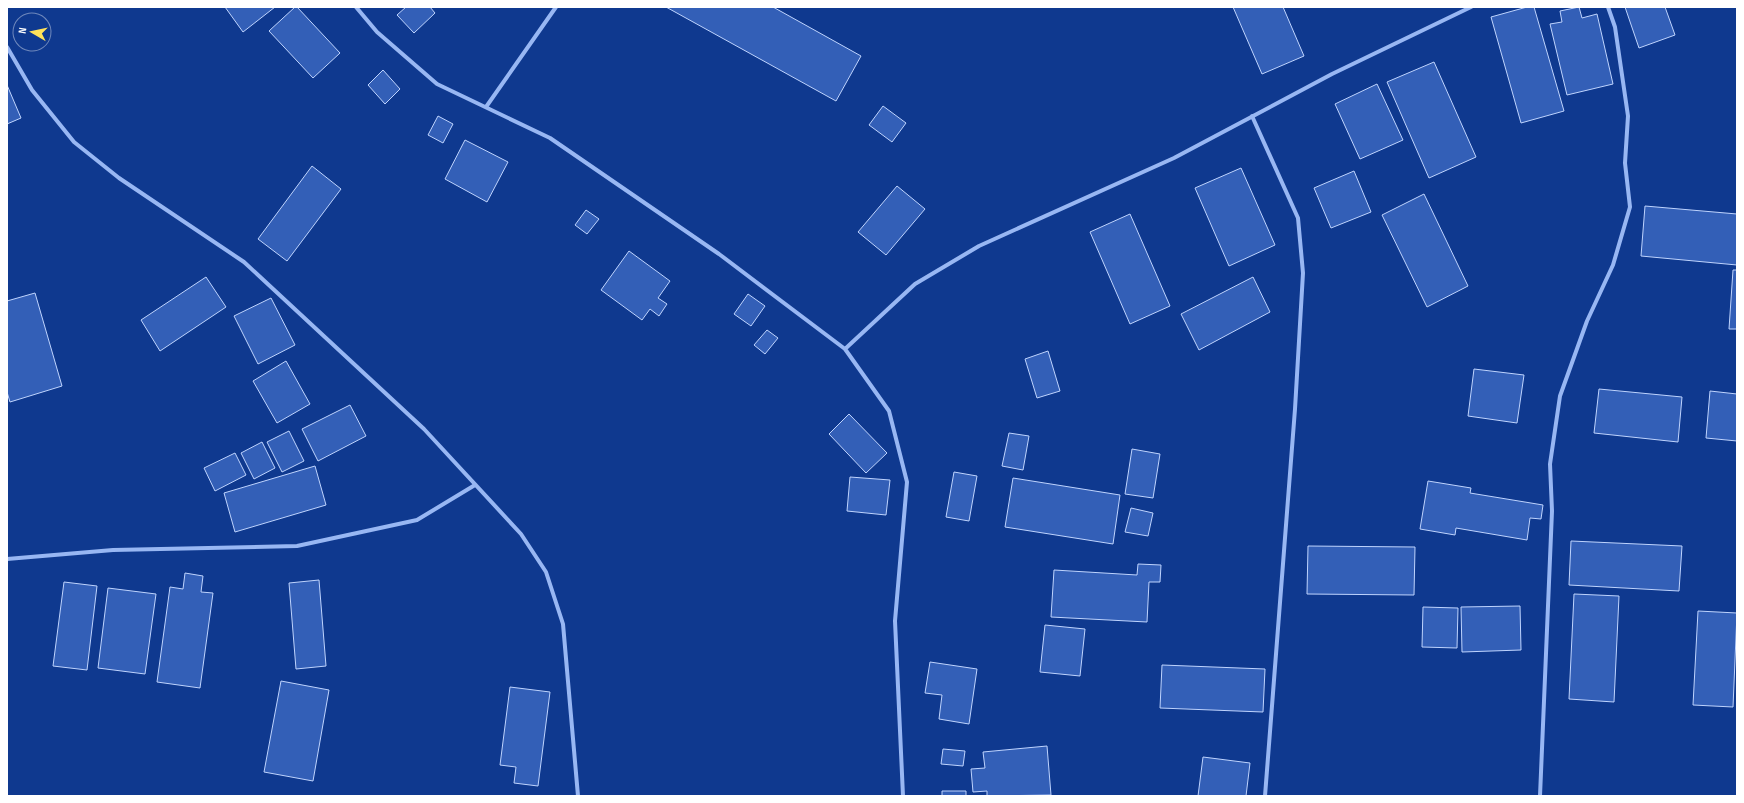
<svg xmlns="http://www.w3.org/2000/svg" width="1744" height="803" viewBox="0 0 1744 803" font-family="'Sofia Sans Condensed',sans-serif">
<rect width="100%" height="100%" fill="#0f398f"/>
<path fill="#335fb7" stroke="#bfd4fe" d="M225,7h50l-32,25z
M295,7h2l43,46 -27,25 -44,-47z
M406,7h24l5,6 -21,20 -17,-18z
M666,7h107l88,49 -25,45z
M1233,7h50l21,49 -42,18z
M1527,7h7l30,104 -43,12 -30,-106z
M1579,7l3,11 15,-4 16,70 -46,11 -17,-71 12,-2 -2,-11z
M1625,7h40l10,28 -36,13z
M1434,62l42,95 -47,21 -42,-96z
M383,70l17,19 -15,15 -17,-19z
M1377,84l26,56 -43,19 -25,-55z
M7,85l14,33 -14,6z
M883,106l23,17 -14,19 -23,-17z
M438,116l15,8 -10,19 -15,-8z
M465,140l43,22 -21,40 -42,-23z
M312,166l29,23 -54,72 -29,-22z
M1241,168l34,77 -46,21 -34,-78z
M1354,171l17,41 -40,16 -17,-40z
M897,186l28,23 -39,46 -28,-23z
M1424,194l44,92 -41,21 -45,-92z
M1645,206l92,8v51l-96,-9z
M586,210l13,9 -12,15 -12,-9z
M1130,214l40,92 -40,18 -40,-92z
M629,251l41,30 -12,17 9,6 -8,12 -9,-7 -8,11 -41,-30z
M1733,270h4v59h-8z
M206,277l20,30 -66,44 -19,-31z
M1253,277l17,35 -71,38 -18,-36z
M35,293l27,93 -52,16 -3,-10v-91z
M748,294l17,12 -14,20 -17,-12z
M271,298l24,47 -37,19 -24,-48z
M767,330l11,8 -13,16 -11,-9z
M1048,351l12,40 -23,7 -12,-39z
M286,361l24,43 -33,19 -24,-42z
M1474,369l50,6 -7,48 -49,-7z
M1599,389l83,8 -4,45 -84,-9z
M1710,391l27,3v47l-31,-3z
M350,405l16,31 -48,25 -16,-32z
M849,414l38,39 -21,20 -37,-39z
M289,431l15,30 -22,11 -15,-30z
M1009,433l20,3 -6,34 -21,-4z
M262,442l13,26 -21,11 -13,-26z
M1132,449l28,5 -7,44 -28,-4z
M235,453l11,22 -31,16 -11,-23z
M315,466l11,39 -91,27 -11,-39z
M954,472l23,4 -8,45 -23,-4z
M850,477l40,3 -4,35 -39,-4z
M1013,478l107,17 -7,49 -108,-17z
M1428,481l43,7 -1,5 73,12 -2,14 -11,-1 -3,22 -71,-12 -1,7 -35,-6z
M1131,508l22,5 -5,23 -23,-4z
M1571,541l111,5 -3,45 -110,-6z
M1308,546l107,1 -1,48 -107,-1z
M1138,564l23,1 -1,17h-11l-2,40 -96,-5 3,-47 83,5z
M185,573l18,3 -2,16 12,1 -13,95 -43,-6 13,-95 13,2z
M319,580l7,86 -30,3 -7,-86z
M64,582l33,4 -10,84 -34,-4z
M108,588l48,6 -11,80 -47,-6z
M1574,594l45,2 -5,106 -45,-3z
M1520,606l1,44 -59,2 -1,-45z
M1423,607l35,1 -1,40 -35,-1z
M1698,611l39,2 -4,94 -40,-2z
M1045,625l40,4 -5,47 -40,-4z
M930,662l47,7 -8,55 -30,-5 3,-24 -17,-2z
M1162,665l103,4 -2,43 -103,-4z
M281,681l48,9 -16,91 -49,-9z
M510,687l40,5 -12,94 -24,-3 2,-16 -16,-2z
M1047,746l4,49 -64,1v-5l-14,1 -2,-23 14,-1 -2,-16z
M943,749l22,2 -2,15 -22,-2z
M1203,757l47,6 -4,33h-48z
M942,791h24v5h-24z"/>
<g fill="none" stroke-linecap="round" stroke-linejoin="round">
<path stroke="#98b7f3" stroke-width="4" d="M356,7l21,25 60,52 113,54 169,116 126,95 44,62 18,71 -12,139 8,175
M7,47l25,43 42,52 45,36 125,84 180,167 97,105 25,38 17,52 15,172
M486,107l70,-100
M1252,116l46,102 5,55 -8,136 -30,387
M845,349l70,-65 64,-38 195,-88 158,-84 139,-67
M7,559l106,-9 184,-4 120,-26 58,-35
M1540,796l12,-285 -2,-47 10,-68 27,-75 26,-56 17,-58 -5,-44 3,-47 -13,-89 -7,-20"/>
</g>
<rect width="1744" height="803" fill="none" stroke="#ffffff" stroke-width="16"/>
<g transform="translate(32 32) rotate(279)"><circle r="19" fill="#0f398f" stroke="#6f88bc"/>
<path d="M0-3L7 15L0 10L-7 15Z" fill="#ffe25a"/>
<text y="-6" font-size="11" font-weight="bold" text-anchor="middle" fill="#ffffff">N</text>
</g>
</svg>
